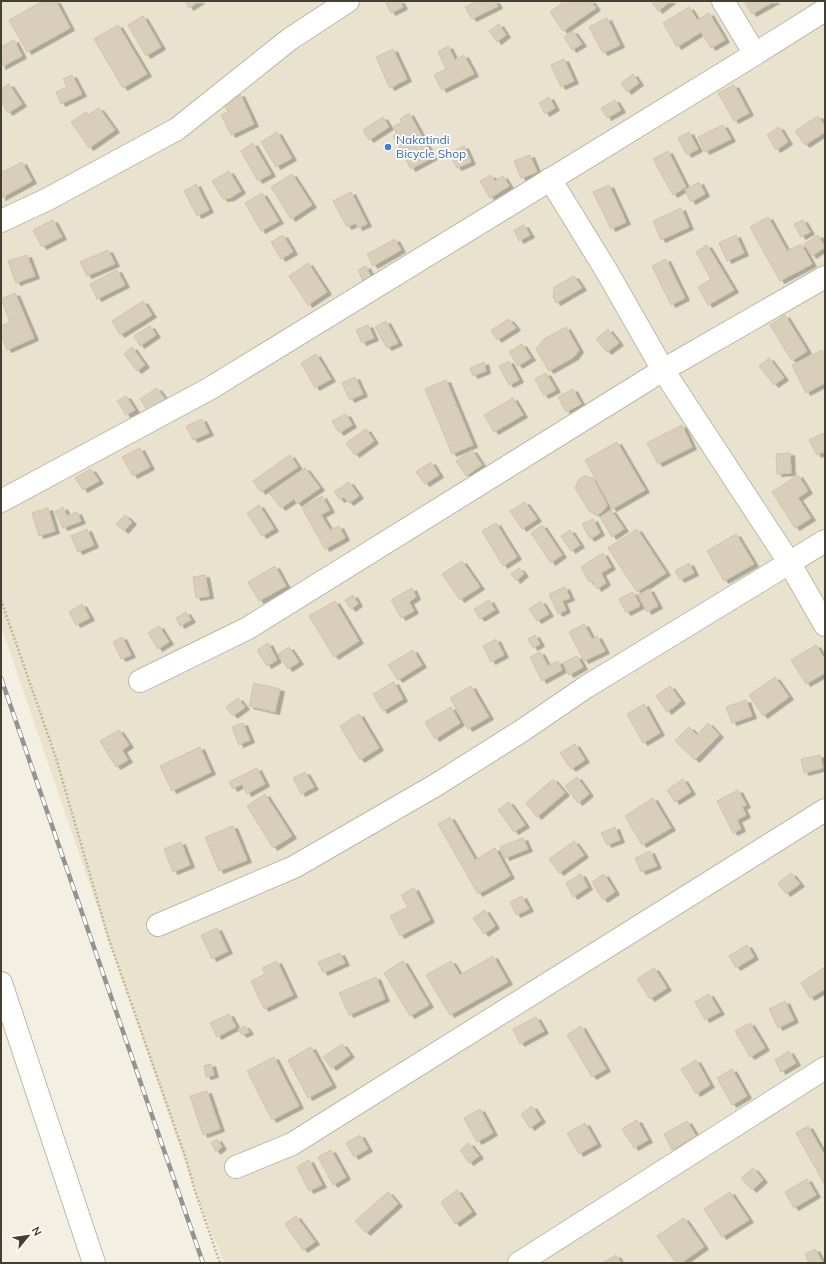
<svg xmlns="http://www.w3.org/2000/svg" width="826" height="1264" viewBox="0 0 826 1264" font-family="Mulish,sans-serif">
<defs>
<filter id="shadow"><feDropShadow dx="4.5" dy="2.5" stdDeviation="0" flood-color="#0004"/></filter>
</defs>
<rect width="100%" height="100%" fill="#f3efe2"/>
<path fill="#e8e2cf" d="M1,1h824v1262h-601l-29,-72 -194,-565z"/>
<path fill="#d9ceb9" stroke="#d1c4a9" filter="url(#shadow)" d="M43,1h13l14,27 -43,24 -18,-32z
M185,1h15l-11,7z
M385,1h15l3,6 -12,6z
M477,1h18l3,5 -26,13 -7,-12z
M565,1h26l5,7 -33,23 -13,-19z
M651,1h20l-13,10z
M744,1h31l-23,13z
M689,7l8,13 12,-7 16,27 -14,8 -10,-16 -24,15 -14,-24z
M143,16l18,31 -15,9 -18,-31z
M607,18l13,27 -17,8 -14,-26z
M499,24l7,11 -9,7 -8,-11z
M118,25l29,49 -24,14 -29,-49z
M573,31l9,13 -10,6 -8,-13z
M14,40l8,16 -21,11v-20z
M448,46l7,14 9,-5 10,19 -32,16 -8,-15 12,-6 -8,-17z
M393,49l14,30 -17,9 -14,-31z
M564,59l10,22 -13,6 -10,-22z
M633,74l6,9 -12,9 -6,-9z
M72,75l10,19 -21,10 -5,-12 11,-5 -4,-8z
M9,84l13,20 -14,9 -7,-12v-12z
M734,85l15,28 -15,8 -16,-28z
M240,94l14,30 -23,11 -10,-20 7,-3 -5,-10z
M549,97l6,11 -10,6 -6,-11z
M615,100l6,10 -14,8 -6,-10z
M99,108l16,22 -26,18 -18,-26 15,-10 2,3z
M409,113l24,44 -22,12 -18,-33 4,-2 -4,-7 9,-5 -2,-3z
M818,116l7,10v6l-20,13 -10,-14z
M383,117l6,10 -20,13 -6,-10z
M723,125l8,14 -26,13 -7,-15z
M779,127l9,15 -12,8 -9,-15z
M277,132l15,26 -16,9 -15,-25z
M689,132l9,17 -11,6 -9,-17z
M253,143l18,31 -13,7 -17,-30z
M464,146l7,16 -14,6 -8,-15z
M668,151l18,36 -13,8 -20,-36z
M530,155l7,17 -16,6 -7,-17z
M22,162l10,19 -31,17v-29l2,3z
M229,171l12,20 -11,7 -7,1 -11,-18z
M292,174l20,31 -21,14 -20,-32z
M491,175l4,6 8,-5 6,10 -19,12 -10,-17z
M699,182l6,12 -14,8 -6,-12z
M196,184l13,26 -12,6 -13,-25z
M609,185l17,37 -15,7 -18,-37z
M351,192l16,32 -9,4 -2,-5 -9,4 -14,-26z
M262,193l17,28 -18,10 -16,-28z
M681,208l8,19 -28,13 -8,-19z
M768,217l19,34 14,-7 11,20 -32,17 -30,-54z
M53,220l9,17 -20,10 -9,-17z
M803,220l7,12 -9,5 -7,-13z
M524,225l6,10 -11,6 -5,-11z
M283,235l10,17 -12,7 -10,-17z
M736,235l8,18 -17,8 -8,-18z
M818,235l7,12 -13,9 -8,-12z
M395,239l6,11 -28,16 -6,-12z
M707,245l27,45 -26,15 -10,-18 13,-8 -15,-27z
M108,250l7,14 -28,12 -7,-14z
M27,255l8,21 -19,7 -8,-22z
M666,259l19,39 -14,7 -19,-39z
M308,263l19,29 -19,13 -19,-29z
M366,266l5,11 -8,4 -5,-11z
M117,270l8,15 -28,14 -7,-15z
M574,276l8,12 -26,15 -3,-6 1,-10z
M15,293l19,45 -27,12 -6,-15v-9l9,-4 -9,-23z
M143,301l9,14 -32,20 -8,-14z
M785,315l22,36 -15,10 -22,-36z
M509,319l7,9 -19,12 -6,-10z
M386,321l12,22 -11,5 -12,-21z
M368,325l6,13 -12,5 -6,-13z
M150,326l6,9 -16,11 -6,-10z
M566,327l13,23 -5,7 -25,14 -13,-22 8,-10z
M608,329l11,14 -12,9 -11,-13z
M522,344l9,14 -13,8 -9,-14z
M132,347l13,18 -8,6 -13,-17z
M822,350l3,6v27l-19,10 -14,-28z
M316,354l15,25 -16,9 -14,-25z
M769,358l15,20 -10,7 -15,-19z
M509,361l10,19 -10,5 -10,-19z
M484,362l2,9 -13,5 -3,-8z
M546,373l10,17 -12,6 -9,-17z
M355,377l8,17 -13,6 -8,-17z
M446,380l27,65 -21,9 -27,-65z
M157,388l8,11 -17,12 -8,-12z
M573,389l8,15 -15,8 -8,-15z
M126,396l9,14 -9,5 -9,-14z
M513,398l10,17 -29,17 -10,-17z
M346,414l6,11 -13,8 -7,-12z
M202,419l7,14 -16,7 -7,-14z
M682,425l10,22 -34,17 -11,-21z
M366,429l8,12 -19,14 -9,-12z
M823,433l2,4v14l-8,4 -8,-15z
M617,442l28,48 -33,19 -27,-49z
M140,448l10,19 -17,9 -11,-19z
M472,450l10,15 -16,11 -10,-15z
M790,453l1,20 -14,1 -1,-20z
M290,455l8,12 -37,25 -8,-11z
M431,462l8,13 -14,9 -9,-12z
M305,468l15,20 -23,16 -3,-5 -13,9 -12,-15z
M91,469l8,12 -16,9 -8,-12z
M798,475l10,16 -10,7 13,20 -16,10 -23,-36z
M584,476l9,2 14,27 -2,4 -7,6 -9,-4 -14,-23 4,-9z
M349,482l10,14 -10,7 -5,-6 -4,3 -6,-8z
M322,496l8,14 -9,5 9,15 9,-4 6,12 -20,11 -23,-41z
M525,502l12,17 -15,10 -12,-18z
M259,505l15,24 -12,7 -15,-23z
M63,507l4,9 10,-4 4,9 -18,7 -8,-16z
M48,508l7,23 -16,5 -7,-23z
M611,510l13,19 -12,8 -12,-20z
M125,515l7,7 -8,9 -8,-7z
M593,519l7,14 -10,6 -8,-15z
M496,523l21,34 -14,9 -21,-35z
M542,525l20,30 -11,8 -20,-30z
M87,529l7,16 -16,7 -7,-16z
M637,529l29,44 -29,19 -29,-44z
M570,530l10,15 -9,6 -10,-15z
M736,534l18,30 -30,17 -17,-30z
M603,553l8,14 -10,6 5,10 -9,6 -5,-9 -3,2 -8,-15z
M462,561l18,26 -20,13 -18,-26z
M689,563l5,10 -14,7 -5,-9z
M275,566l11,20 -27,15 -11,-19z
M519,568l5,6 -8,7 -5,-7z
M205,575l4,21 -13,2 -3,-21z
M565,587l5,11 -8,3 4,9 -8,4 -9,-20z
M412,588l4,9 -7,5 5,9 -13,7 -10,-18z
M649,589l9,17 -11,6 -9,-17z
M633,592l7,14 -14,7 -7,-14z
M353,595l5,9 -7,5 -6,-9z
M489,600l6,10 -15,9 -6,-10z
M335,601l24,40 -25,16 -25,-41z
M541,601l8,13 -12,7 -8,-12z
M82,604l8,14 -14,7 -7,-13z
M186,612l5,8 -11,6 -4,-8z
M584,624l8,15 5,-3 8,15 -21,10 -15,-29z
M159,626l10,16 -11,7 -10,-16z
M535,635l5,9 -7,4 -5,-9z
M122,637l9,18 -10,4 -8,-17z
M496,639l8,16 -13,7 -8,-16z
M268,643l9,17 -10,6 -10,-16z
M816,645l9,15v13l-19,11 -15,-24z
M289,647l10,15 -11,7 -10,-15z
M413,650l9,15 -24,15 -10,-15z
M540,652l8,14 10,-5 4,9 -20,11 -12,-24z
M577,656l6,11 -14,8 -6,-12z
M775,677l14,20 -26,19 -14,-21z
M394,682l9,17 -20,12 -10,-17z
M254,683l26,6 -5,23 -26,-6z
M471,686l18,31 -21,12 -18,-31z
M670,686l11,15 -14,11 -11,-16z
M238,698l7,9 -12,9 -7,-9z
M746,700l6,16 -20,7 -6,-16z
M644,704l16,29 -17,10 -16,-29z
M451,707l9,16 -25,16 -10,-17z
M359,714l20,34 -19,12 -20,-34z
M243,723l7,17 -11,5 -7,-18z
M708,723l11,12 -24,25 -20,-19 14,-14 8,8z
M119,730l10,15 -7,5 6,10 -12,7 -16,-26z
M575,744l10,16 -14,9 -11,-16z
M200,747l11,25 -39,19 -12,-25z
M820,755l3,13 -19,5 -3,-14z
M257,768l8,16 -18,10 -5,-10 -9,5 -4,-7z
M305,772l9,15 -13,7 -8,-16z
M577,777l12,17 -11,9 -13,-17z
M553,779l12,14 -28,24 -11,-14z
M683,779l8,13 -16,10 -8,-12z
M738,790l8,15 -4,2 4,8 -9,5 4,9 -8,4 -16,-32z
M265,794l27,42 -19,12 -26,-42z
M653,798l18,30 -29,17 -17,-29z
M509,802l16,23 -11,7 -16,-22z
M450,817l25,43 20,-12 15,28 -32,18 -40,-70z
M233,826l14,34 -28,11 -14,-34z
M615,827l5,13 -13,5 -6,-12z
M523,838l5,11 -23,9 -5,-11z
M574,841l10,14 -25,18 -10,-14z
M181,842l9,23 -17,7 -9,-23z
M650,851l7,15 -16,6 -6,-14z
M791,873l9,11 -14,10 -8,-11z
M581,874l7,13 -15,10 -7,-14z
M604,874l11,18 -12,8 -11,-18z
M414,888l16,32 -30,16 -10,-20 18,-9 -7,-12z
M522,896l7,13 -13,6 -6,-13z
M485,910l10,16 -11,8 -11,-16z
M217,928l11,23 -16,8 -11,-24z
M747,945l7,12 -18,11 -7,-12z
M340,953l5,10 -22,10 -5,-11z
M493,956l15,26 -58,33 -24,-40 25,-14 9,14z
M277,961l16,34 -29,14 -13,-28 14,-7 -3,-6z
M403,961l26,44 -19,11 -26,-43z
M825,967v22l-15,9 -9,-15z
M654,968l13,20 -17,11 -13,-20z
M376,977l9,22 -36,16 -10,-22z
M709,994l11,18 -15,8 -10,-18z
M785,1001l9,19 -16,8 -9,-19z
M229,1014l7,13 -19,10 -7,-14z
M536,1017l8,14 -24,13 -7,-15z
M750,1023l15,25 -15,9 -15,-26z
M245,1026l4,6 -7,3 -4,-6z
M581,1026l25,43 -14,8 -25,-42z
M342,1044l8,11 -18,13 -9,-11z
M311,1047l21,38 -24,13 -20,-38z
M789,1051l7,12 -15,9 -6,-12z
M274,1057l25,49 -27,14 -25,-49z
M696,1060l14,25 -14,9 -15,-25z
M211,1064l3,11 -8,2 -2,-11z
M732,1069l15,27 -15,9 -15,-27z
M207,1091l13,38 -17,6 -13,-39z
M532,1106l9,14 -11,8 -9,-14z
M480,1109l13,24 -16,9 -13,-24z
M637,1120l11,20 -14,8 -12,-19z
M687,1121l9,15 -24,14 -8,-16z
M585,1123l12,21 -18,10 -12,-21z
M808,1126l17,30v29l-29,-52z
M360,1135l8,14 -14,8 -8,-14z
M217,1139l5,8 -6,5 -5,-9z
M469,1143l10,13 -10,7 -9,-13z
M331,1150l15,27 -13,8 -15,-28z
M309,1160l13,25 -13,6 -12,-24z
M753,1168l10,12 -11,10 -11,-12z
M807,1179l9,16 -22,13 -9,-16z
M457,1190l15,22 -17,12 -14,-22z
M388,1192l10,12 -32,29 -11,-12z
M730,1192l19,28 -27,17 -18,-28z
M296,1216l19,26 -12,8 -18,-26z
M684,1218l20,29 -23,16h-5l-19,-27z
M815,1249l8,14h-14l-4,-9z
M616,1255l5,8h-19z"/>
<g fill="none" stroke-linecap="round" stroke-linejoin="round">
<g stroke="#bfb8a4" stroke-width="24">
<path id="minor" d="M723,1l32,53 70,-44
M550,179l56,91 57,100 126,192 36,63
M1,221l47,-22 129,-70 113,-90 58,-38
M1,501l208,-112 546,-335
M140,681l108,-53 415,-258 162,-93
M158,925l136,-58 142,-82 84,-53 66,-45 239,-146
M1,983l93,280
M236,1167l56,-23 533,-334
M519,1263l306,-195"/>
</g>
<path stroke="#c3b593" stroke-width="2.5" stroke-dasharray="2 2" stroke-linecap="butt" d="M1,600l55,158 53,182 77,219 9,32 25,72"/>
<use href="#minor" stroke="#fff" stroke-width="22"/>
<g stroke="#939393" stroke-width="4.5">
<path id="rail" d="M1,678l185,536 17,49"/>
</g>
<use href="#rail" stroke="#fff" stroke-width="3" stroke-dasharray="9" stroke-linecap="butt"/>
</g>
<circle fill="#3f7fe0" stroke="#fff" stroke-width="1.5" cx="388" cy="147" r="4"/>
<g text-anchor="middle" stroke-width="3.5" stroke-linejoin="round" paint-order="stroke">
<g font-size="12" fill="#366cbe" stroke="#fff" text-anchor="start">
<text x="396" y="144">Nakatindi<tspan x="396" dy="14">Bicycle Shop</tspan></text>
</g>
</g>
<rect width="826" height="1264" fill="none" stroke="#453f32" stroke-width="4"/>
<g transform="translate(28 1236) rotate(61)" stroke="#ffffff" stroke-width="3" paint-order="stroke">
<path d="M0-3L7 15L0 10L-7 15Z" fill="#453f32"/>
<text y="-6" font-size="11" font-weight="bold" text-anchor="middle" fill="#453f32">N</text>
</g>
</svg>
